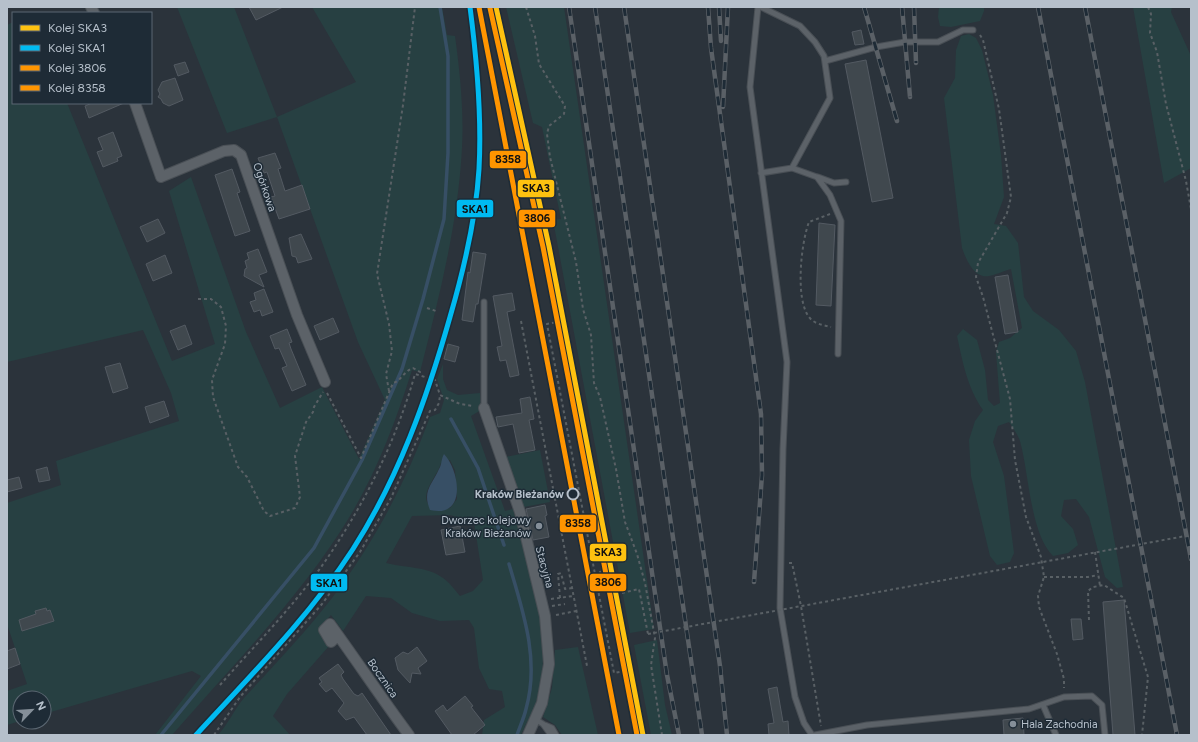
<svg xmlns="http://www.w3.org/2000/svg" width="1198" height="742" viewBox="0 0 1198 742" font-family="Figtree,sans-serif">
<rect width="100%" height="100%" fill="#2b333b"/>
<path fill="#274042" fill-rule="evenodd" d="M177,7h57l43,110 79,-35 -44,-75h130l5,28 8,1c5,36 9,75 7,112 -4,76 -23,150 -42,224l-8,-2c-18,57 -39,112 -72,162 -48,74 -111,137 -168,203h-17l46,-59 -9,-5 -148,43v-16h-24v23l-13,4v-34l20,-7 -20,-60v-121l54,-18 -5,-24 123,-40 -8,-28 -28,-63 -136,32v-337l6,-3v81h54l105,258 43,-17 -46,-153 22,-14 55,155 34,76 42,-21 37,72 26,-59 -27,-58 -81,-225 -50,16z
M506,7h58l90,622 -24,4 -77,-413 8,-1 -19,-92 -9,-4z
M939,7h45v4l-4,10 -29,6 -11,-1 -2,-9z
M1133,7h39l-1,5 20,44v112l-27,15z
M969,34l7,4 6,12 11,45 8,60 3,42 -10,27 12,2 12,17 6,54 9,14 26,19 17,21 9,31 38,205 -6,1 -12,-11 -16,-60 -13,-18 -12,1 -3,16 12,13 5,16 -10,8 -15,3c-23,-23 -24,-83 -33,-115 -2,-6 -7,-13 -11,-19l-11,4 -5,16 11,34 10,77 -4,9 -13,3 -7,-9 -19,-80 -2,-36 6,-19 8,-11c-16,-23 -20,-47 -26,-74l6,-7 14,11 8,30 3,30 6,6 6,-3 -4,-51 3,-10 11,-4 12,-10 -11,-59c-7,2 -16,6 -22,7 -15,3 -23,-17 -27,-28l-18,-150 11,-20 1,-28 5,-14z
M443,364v15l4,11 11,5 22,-2 1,17 -10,6 34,95 8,-2c16,61 42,127 24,190 -3,12 -11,24 -16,36h-39l2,-15 21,-13 -3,-16 -13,-2 -10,-21 -5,-40 -5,-8 -29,1 -28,-8 -21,-15 -25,-2 -23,35 -12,-16 -12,13 10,18 -42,48 -14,22 17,19h-72c10,-11 16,-25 26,-37 30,-33 61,-65 88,-100 42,-55 74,-116 98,-181l10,-4 4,-13 -7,-21zM450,460l5,10 2,29 -7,9 -15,3c-21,-14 1,-31 6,-48zM450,515l24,7 9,58 -10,11 -13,5c-5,-6 -11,-14 -17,-18 -16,-12 -39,-10 -57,-15l26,-47z
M540,450l10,52 -26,5 -19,-50z
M657,640l8,65 7,30h-21l-17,-90z
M578,647l20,88h-36l-7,-10 -12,-8 9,-29 3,-38z"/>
<path fill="#374f65" d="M444,454c16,17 23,65 -14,56 -8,-19 2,-25 9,-41 3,-5 2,-10 5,-15z"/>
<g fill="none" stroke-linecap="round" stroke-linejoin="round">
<path stroke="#374f65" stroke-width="3.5" d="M451,419l27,49 26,77
M509,564c14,47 31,96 17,145 -2,9 -6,17 -9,26
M161,735l153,-187 48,-88 40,-91 21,-70 21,-80 4,-66v-97l-8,-49"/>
</g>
<path fill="#40484e" stroke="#535a62" d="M249,7h34l-27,13z
M861,30l3,14 -9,1 -3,-13z
M866,60l27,138 -21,4 -27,-138z
M185,62l4,10 -11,4 -4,-11z
M175,78l8,22 -14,6 -6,-3 -2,-4 -3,-2 2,-3 -2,-4 4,-8z
M92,103h32l-35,15 -4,-12z
M113,132l9,24 -5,2 1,3 -15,6 -6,-15 6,-2 -5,-12z
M275,153l6,15 -3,1 7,22 17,-6 8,24 -31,10 -8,-22 4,-1 -8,-24 -3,1 -6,-15z
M232,169l8,23 -3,1 13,38 -15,5 -20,-61z
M158,219l7,14 -18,9 -7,-15z
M819,223l16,2 -4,81 -15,-1z
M301,234l11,25 -14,4 -2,-6 -4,-1 -3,-18z
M258,249l9,23 -8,3 5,12 -20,-11 1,-7 2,-1 -2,-7 4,-2 -2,-6z
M473,252l13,2 -8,50h-2l-3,18 -11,-2 6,-48 2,1z
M165,255l7,18 -19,8 -7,-17z
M1008,275l10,57 -13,2 -10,-57z
M264,289l9,23 -11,4 -2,-6 -6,2 -4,-10 6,-2 -2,-7z
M512,293l3,17 -8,2 12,63 -9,2 -4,-17 -6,1 -3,-14 5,-1 -9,-50z
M333,318l6,14 -19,8 -6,-14z
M185,325l7,19 -14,6 -8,-19z
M287,329l5,13 -3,1 2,6 15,36 -14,6 -10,-23 5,-2 -8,-18 -4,1 -5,-13z
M448,344l11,3 -4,15 -11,-3z
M120,363l8,25 -15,5 -8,-26z
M530,397l4,22 -5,1 6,30 -16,3 -6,-29 -15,3 -2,-10 26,-4 -2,-14z
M164,401l5,15 -19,7 -5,-16z
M47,467l3,13 -11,2 -3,-12z
M19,477l3,11 -15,4v-12z
M545,505l2,10 -2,1 4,21 -16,3 -7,-31z
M460,526l5,26 -19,3 -5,-25z
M1124,600l11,135h-22l-10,-133z
M46,608l1,3 3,-1 4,11 -32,10 -3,-11 17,-6 -1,-3z
M1071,619h10l2,20 -10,1z
M417,647l10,14 -9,7 3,6 -9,-1 -2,10 -12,-13 -3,-12 8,-6 5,2z
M15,648l5,16 -13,5v-18z
M338,664l6,8 -3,3 2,4 11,15 4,2 4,-3 29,42h-24l-13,-18 -8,3 -8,-9 6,-8 -12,-15 -6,4 -7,-8 3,-2 -3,-4z
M777,687l6,35 5,-1 1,14h-20l-1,-11 6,-1 -6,-34z
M465,696l8,10 -2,1 14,18 -12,10h-21l-17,-24 8,-6 4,6z
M1023,718l1,17h-20l-1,-15z"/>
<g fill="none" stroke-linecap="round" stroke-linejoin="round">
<g stroke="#494f55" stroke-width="7">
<path id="service" d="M758,7l-8,80 37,275 -4,87 -3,159 15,89 9,26 8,12
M761,7l39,19 15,16 9,14 6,42 -38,70
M825,61l51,-14 29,-5h33l25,-12h10
M761,173l31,-5 25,9 13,18 11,26 -3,133
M818,177l16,6 12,-1
M484,408v-106
M1043,705l13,30
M535,719l8,5 8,11
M545,725l7,3 4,7
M815,735l52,-10 162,-16 35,-12 28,-1 10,9 3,30"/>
</g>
<g stroke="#494f55" stroke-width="12">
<path id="minor" d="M91,7l3,6
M135,103l26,74 63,-26 10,-1 7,5 56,160 28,67
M484,408l36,104 25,104 4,48 -7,39 -14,32
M338,635l-7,7 -7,-12 6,-6c27,37 52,75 79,111"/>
</g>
<path stroke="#596065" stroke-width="2" stroke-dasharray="3 3" stroke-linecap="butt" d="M526,7l9,29 4,28 26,42 -1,8 -15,12 -2,8 3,23 26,105 7,47 8,26 3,48 6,14 16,72 9,53 12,32 8,29 10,55 -4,27 11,70
M1148,7l3,7 -1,19 7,19 9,52 20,77 5,28
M980,35l3,5 16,69 12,88 -4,16 -29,50 -2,14 7,20 27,102 5,61 11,57 15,40 3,20 -6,19 1,11 18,47 7,25v9
M830,214l-21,8c-8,21 -14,77 0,95 5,7 14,8 22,10
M198,299h13l10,8 5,19 -1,18 -13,36 1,17 25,70 9,10 17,34 6,5 25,-8 5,-11 -5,-41 11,-34 7,-10 1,-5 9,-15
M427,308l9,3
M521,321l66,345
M557,322l67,349 -10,2 -67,-349z
M389,391l-3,-17 6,-23 -3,-27 -12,-50 26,-169 12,-98
M327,393l34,65 32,-75c8,-2 11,-12 20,-15l7,4 -2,3
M1095,552l5,34
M789,563h3l9,43 20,120
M600,571l3,22
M1044,577h44l10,-2
M622,593l17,-4 9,45
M560,598l-2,-24 3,-1 4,16 7,-1
M551,599l22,-3
M552,606l13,-2
M556,615l20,-4
M1089,620l-1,-29 5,-4 11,-2 20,13 24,79 -6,58
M220,685c36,-41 75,-80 106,-125 39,-57 70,-119 89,-186l20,6 5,15 20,9 13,2
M214,735l26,-38 82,-93 38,-52 31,-54 39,-87 5,-1 4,-7 1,-8"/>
<use href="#service" stroke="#5c6268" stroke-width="5"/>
<use href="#minor" stroke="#5c6268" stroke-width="10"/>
<g stroke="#5a6066" stroke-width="4.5">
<path id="rail" d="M569,7l98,668 12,60
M595,7l107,728
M624,7l96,659 7,69
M708,7l3,41 50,366 1,61 -8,107
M719,7l2,34
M864,7l33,114
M902,7l8,90
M914,7l2,56
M1038,7l139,728
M1085,7l106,552
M723,107l5,-100"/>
</g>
<use href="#rail" stroke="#1e2b36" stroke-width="3" stroke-dasharray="9" stroke-linecap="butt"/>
<path stroke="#596065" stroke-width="2" stroke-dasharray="3 3" stroke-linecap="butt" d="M648,634l543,-99"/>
<g stroke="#1e2b36" stroke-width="8">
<path id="rail-1" d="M496,7l53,239 94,489"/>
</g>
<g stroke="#1e2b36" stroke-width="8">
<path id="rail-2" d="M196,735c55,-60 113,-118 157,-186 46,-72 74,-151 97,-232 14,-48 26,-98 29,-148 3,-54 -2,-108 -9,-162"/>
</g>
<g stroke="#1e2b36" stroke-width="8">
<path id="rail-3" d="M490,8l53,239 94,488"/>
</g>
<g stroke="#1e2b36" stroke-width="8">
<path id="rail-4" d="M479,7l140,728"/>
</g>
<use href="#rail-1" stroke="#fec210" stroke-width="5"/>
<use href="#rail-2" stroke="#00baf1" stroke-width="5"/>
<use href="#rail-3" stroke="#ff9500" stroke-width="5"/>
<use href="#rail-4" stroke="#ff9500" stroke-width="5"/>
</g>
<circle fill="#1e2b36" stroke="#b6c0cb" stroke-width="2" cx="573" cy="494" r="5.5"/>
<g fill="#858f99" stroke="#1e2b36" stroke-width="1.5">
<circle cx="539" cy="526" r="4"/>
<circle cx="1013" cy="724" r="4"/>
</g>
<g text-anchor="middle" stroke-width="3" stroke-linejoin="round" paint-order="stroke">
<g font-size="11" fill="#b6c0cb" stroke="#1e2b36">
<text transform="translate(265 187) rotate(71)" y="4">Ogórkowa</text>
<text transform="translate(545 567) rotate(75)" y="4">Stacyjna</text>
<text transform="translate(383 678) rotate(55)" y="4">Bocznica</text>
</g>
<g font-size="11" font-weight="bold" fill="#b6c0cb" stroke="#1e2b36" text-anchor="end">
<text x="564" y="498">Kraków Bieżanów</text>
</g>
<g font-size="11" fill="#b6c0cb" stroke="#1e2b36" text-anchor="end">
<text x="531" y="524">Dworzec kolejowy<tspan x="531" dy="13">Kraków Bieżanów</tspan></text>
<text x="1021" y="728" text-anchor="start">Hala Zachodnia</text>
</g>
</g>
<g stroke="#1e2b36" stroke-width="1.5">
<rect x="489" y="150" width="38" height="19" rx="4" fill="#ff9500"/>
<rect x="517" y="179" width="38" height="19" rx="4" fill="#fec210"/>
<rect x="456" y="199" width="38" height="19" rx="4" fill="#00baf1"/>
<rect x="518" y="209" width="38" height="19" rx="4" fill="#ff9500"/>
<rect x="559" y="514" width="38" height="19" rx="4" fill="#ff9500"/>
<rect x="589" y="543" width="38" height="19" rx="4" fill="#fec210"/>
<rect x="589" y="573" width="38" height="19" rx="4" fill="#ff9500"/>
<rect x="310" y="573" width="38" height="19" rx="4" fill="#00baf1"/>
</g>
<g font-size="11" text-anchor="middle" font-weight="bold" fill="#111">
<text x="508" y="163">8358</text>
<text x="536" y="192">SKA3</text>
<text x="475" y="213">SKA1</text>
<text x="537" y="222">3806</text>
<text x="578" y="527">8358</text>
<text x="608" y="556">SKA3</text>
<text x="608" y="586">3806</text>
<text x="329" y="587">SKA1</text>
</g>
<rect width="1198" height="742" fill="none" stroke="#b6c0cb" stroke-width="16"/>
<rect x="12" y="12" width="140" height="92" fill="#1e2b36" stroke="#5b6772"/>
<rect x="20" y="25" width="20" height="6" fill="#fec210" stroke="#5b6772"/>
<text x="48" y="32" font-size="12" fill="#b6c0cb">Kolej SKA3</text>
<rect x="20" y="45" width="20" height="6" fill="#00baf1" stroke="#5b6772"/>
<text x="48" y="52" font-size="12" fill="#b6c0cb">Kolej SKA1</text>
<rect x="20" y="65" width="20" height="6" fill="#ff9500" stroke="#5b6772"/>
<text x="48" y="72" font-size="12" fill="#b6c0cb">Kolej 3806</text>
<rect x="20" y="85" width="20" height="6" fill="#ff9500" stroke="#5b6772"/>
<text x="48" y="92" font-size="12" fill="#b6c0cb">Kolej 8358</text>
<g transform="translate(32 710) rotate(65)"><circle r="19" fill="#1e2b36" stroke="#5b6772"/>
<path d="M0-3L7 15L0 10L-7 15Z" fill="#858f99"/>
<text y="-6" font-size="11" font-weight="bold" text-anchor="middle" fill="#b6c0cb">N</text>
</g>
</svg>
